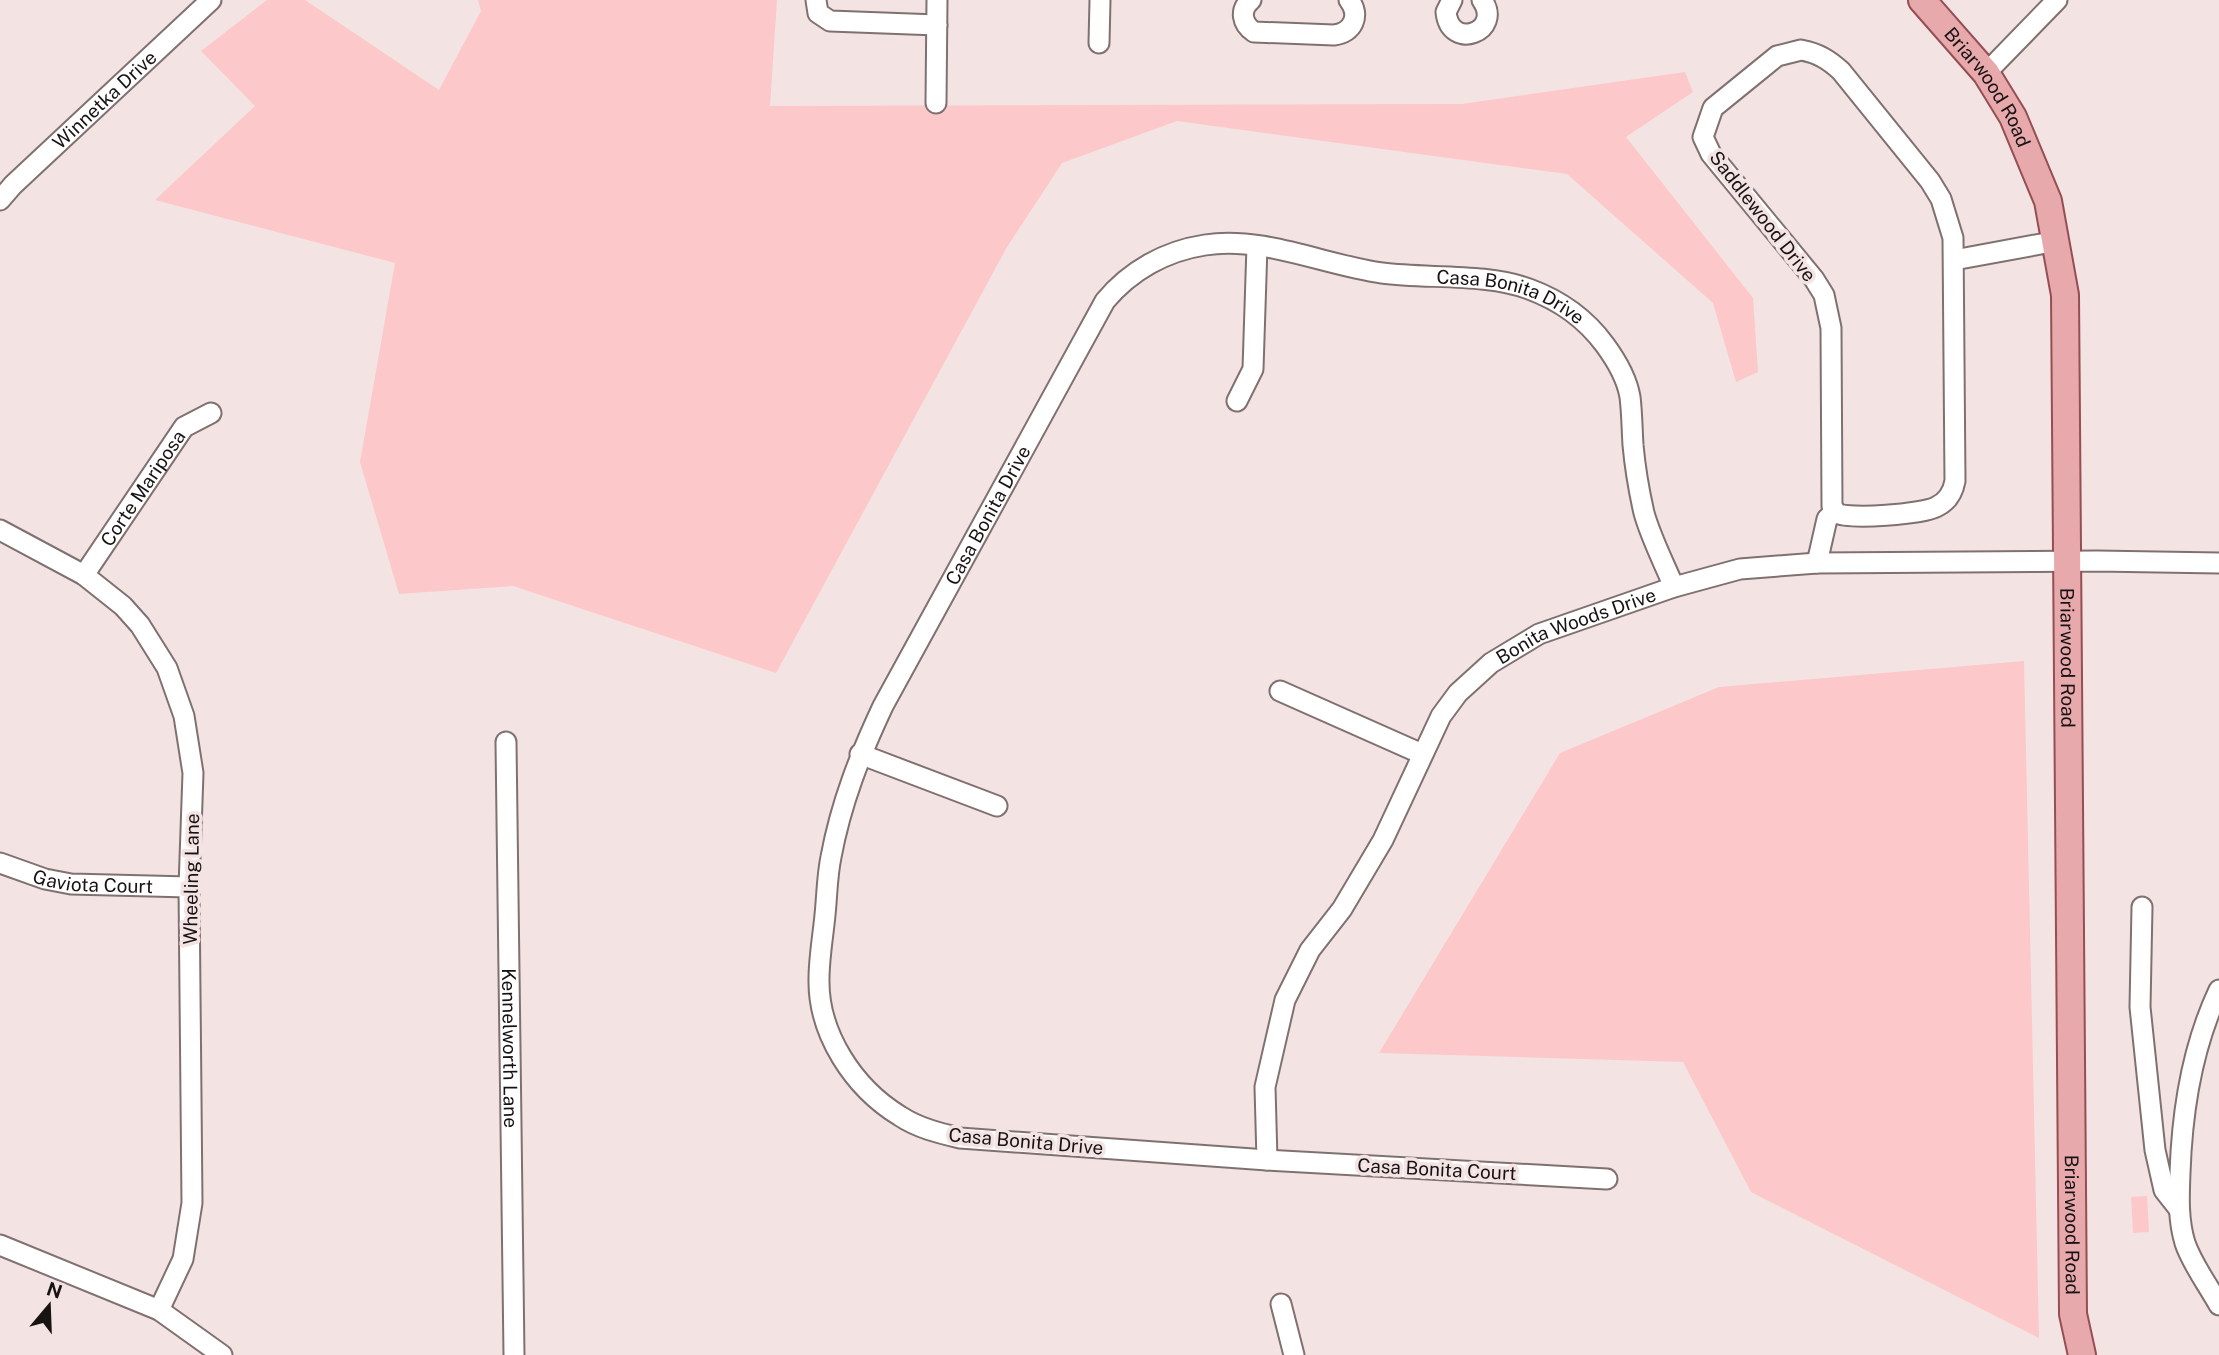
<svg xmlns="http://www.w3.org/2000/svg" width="2219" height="1355" viewBox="0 0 2219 1355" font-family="'Public Sans',sans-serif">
<rect width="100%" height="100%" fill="#f4e3e3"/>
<path fill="#fdc8c9" d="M267,0h38l134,90 42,-79 -3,-11h299l-7,106 692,-2 223,-32 8,20 -67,45 127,161 5,74 -22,10 -23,-79 -146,-129 -390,-53 -115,42 -55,84 -231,426 -263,-87 -114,8 -39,-132 35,-199 -240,-63 100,-94 -54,-55z
M2024,661l15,677 -288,-146 -68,-130 -304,-9 181,-300 159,-66z
M2147,1196l2,36 -16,1 -2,-36z"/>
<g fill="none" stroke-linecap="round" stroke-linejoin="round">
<g stroke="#807171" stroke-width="23">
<g id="minor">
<path d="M816,0l2,13 12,8 107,4"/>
<path d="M1251,0c-12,10 -9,24 3,32l80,3c19,-2 27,-20 15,-35"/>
<path d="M1452,0l-6,12c4,40 58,19 36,-12"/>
<path d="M1099,43l1,-43"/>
<path d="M1801,50c17,3 28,10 40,21l89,110 11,18 12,39 2,243c-2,11 -8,21 -19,26 -14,7 -86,13 -100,6l-4,-7 -1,-178 -7,-33 -10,-16 -103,-125 -8,-17 10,-29 64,-52z"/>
<path d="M1986,73l71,-73"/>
<path d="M936,103l1,-103"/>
<path id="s1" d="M0,200l13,-15 198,-185"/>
<path d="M1954,260l103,-19"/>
<path d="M1237,401l16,-32 4,-123"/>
<path d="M0,530l84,45 39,31 17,19 27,43 17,48 9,57 -4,114 3,316 -9,56 -24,51"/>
<path d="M1817,563l10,-44 8,-8"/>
<path id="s2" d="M84,575l100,-148 27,-14"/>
<path d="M1280,691l142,63"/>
<path id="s3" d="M506,742l8,613"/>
<path d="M860,754l137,52"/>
<path id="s4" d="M0,863l45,16 26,5 118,3"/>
<path d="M2142,907l-2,100 15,143 9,40 15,19"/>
<path d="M2219,990c-27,57 -37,121 -39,183 -1,24 -2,47 5,70 7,21 23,42 34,62"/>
<path id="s5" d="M1267,1160l-2,-73 20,-87 25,-50 32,-41 41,-69 58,-124 17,-23 33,-30 48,-29 135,-47 66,-18 77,-6 280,-2 122,2"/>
<path id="s6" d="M1607,1179l-340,-19 -307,-22c-21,-5 -42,-10 -60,-22 -46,-28 -82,-82 -81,-137 0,-21 4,-43 6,-64 2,-19 2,-39 6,-58 10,-54 29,-102 52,-151l222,-405c25,-30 60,-50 100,-56 59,-9 119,20 177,28 45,6 105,0 147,16 30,11 57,30 76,56 11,15 22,34 25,52 2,16 2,32 3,48 2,22 6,46 11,68 7,25 20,50 30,74"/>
<path d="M0,1245l159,65 63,45"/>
<path d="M1281,1304l13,51"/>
</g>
</g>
<g stroke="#954f53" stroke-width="30">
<g id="major">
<path id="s7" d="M1922,0l64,73 27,44 35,84 17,94 8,1019 9,41"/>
</g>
</g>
<use href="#minor" stroke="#fff" stroke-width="19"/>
<use href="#major" stroke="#e8a9ad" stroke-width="26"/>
</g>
<g text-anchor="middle" stroke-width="7" stroke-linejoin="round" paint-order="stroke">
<g font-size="19" fill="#181313" stroke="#f4e3e3">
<text dy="7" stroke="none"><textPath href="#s7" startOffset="110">Briarwood Road</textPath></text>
<text dy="7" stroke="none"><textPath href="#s1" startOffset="145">Winnetka Drive</textPath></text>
<text transform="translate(1763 216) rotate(52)" y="7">Saddlewood Drive</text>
<text dy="7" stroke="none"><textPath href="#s6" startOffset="2053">Casa Bonita Drive</textPath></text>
<text dy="7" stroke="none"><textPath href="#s2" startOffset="105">Corte Mariposa</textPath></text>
<text dy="7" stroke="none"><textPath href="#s6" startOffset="1379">Casa Bonita Drive</textPath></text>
<text dy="7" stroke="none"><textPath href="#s5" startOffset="654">Bonita Woods Drive</textPath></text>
<text dy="7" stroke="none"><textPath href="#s7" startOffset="698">Briarwood Road</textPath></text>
<text dy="7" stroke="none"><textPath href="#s4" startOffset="96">Gaviota Court</textPath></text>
<text transform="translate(191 879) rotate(-89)" y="7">Wheeling Lane</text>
<text dy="7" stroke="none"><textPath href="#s3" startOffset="306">Kennelworth Lane</textPath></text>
<text transform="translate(1026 1141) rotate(5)" y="7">Casa Bonita Drive</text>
<text transform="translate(1437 1169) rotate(3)" y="7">Casa Bonita Court</text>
<text dy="7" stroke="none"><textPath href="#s7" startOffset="1265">Briarwood Road</textPath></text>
</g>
</g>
<g transform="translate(49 1306) rotate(19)" stroke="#f4e3e3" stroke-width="5" paint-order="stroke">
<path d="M0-5L12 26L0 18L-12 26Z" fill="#181313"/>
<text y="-10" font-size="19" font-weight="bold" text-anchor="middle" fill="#181313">N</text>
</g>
</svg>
